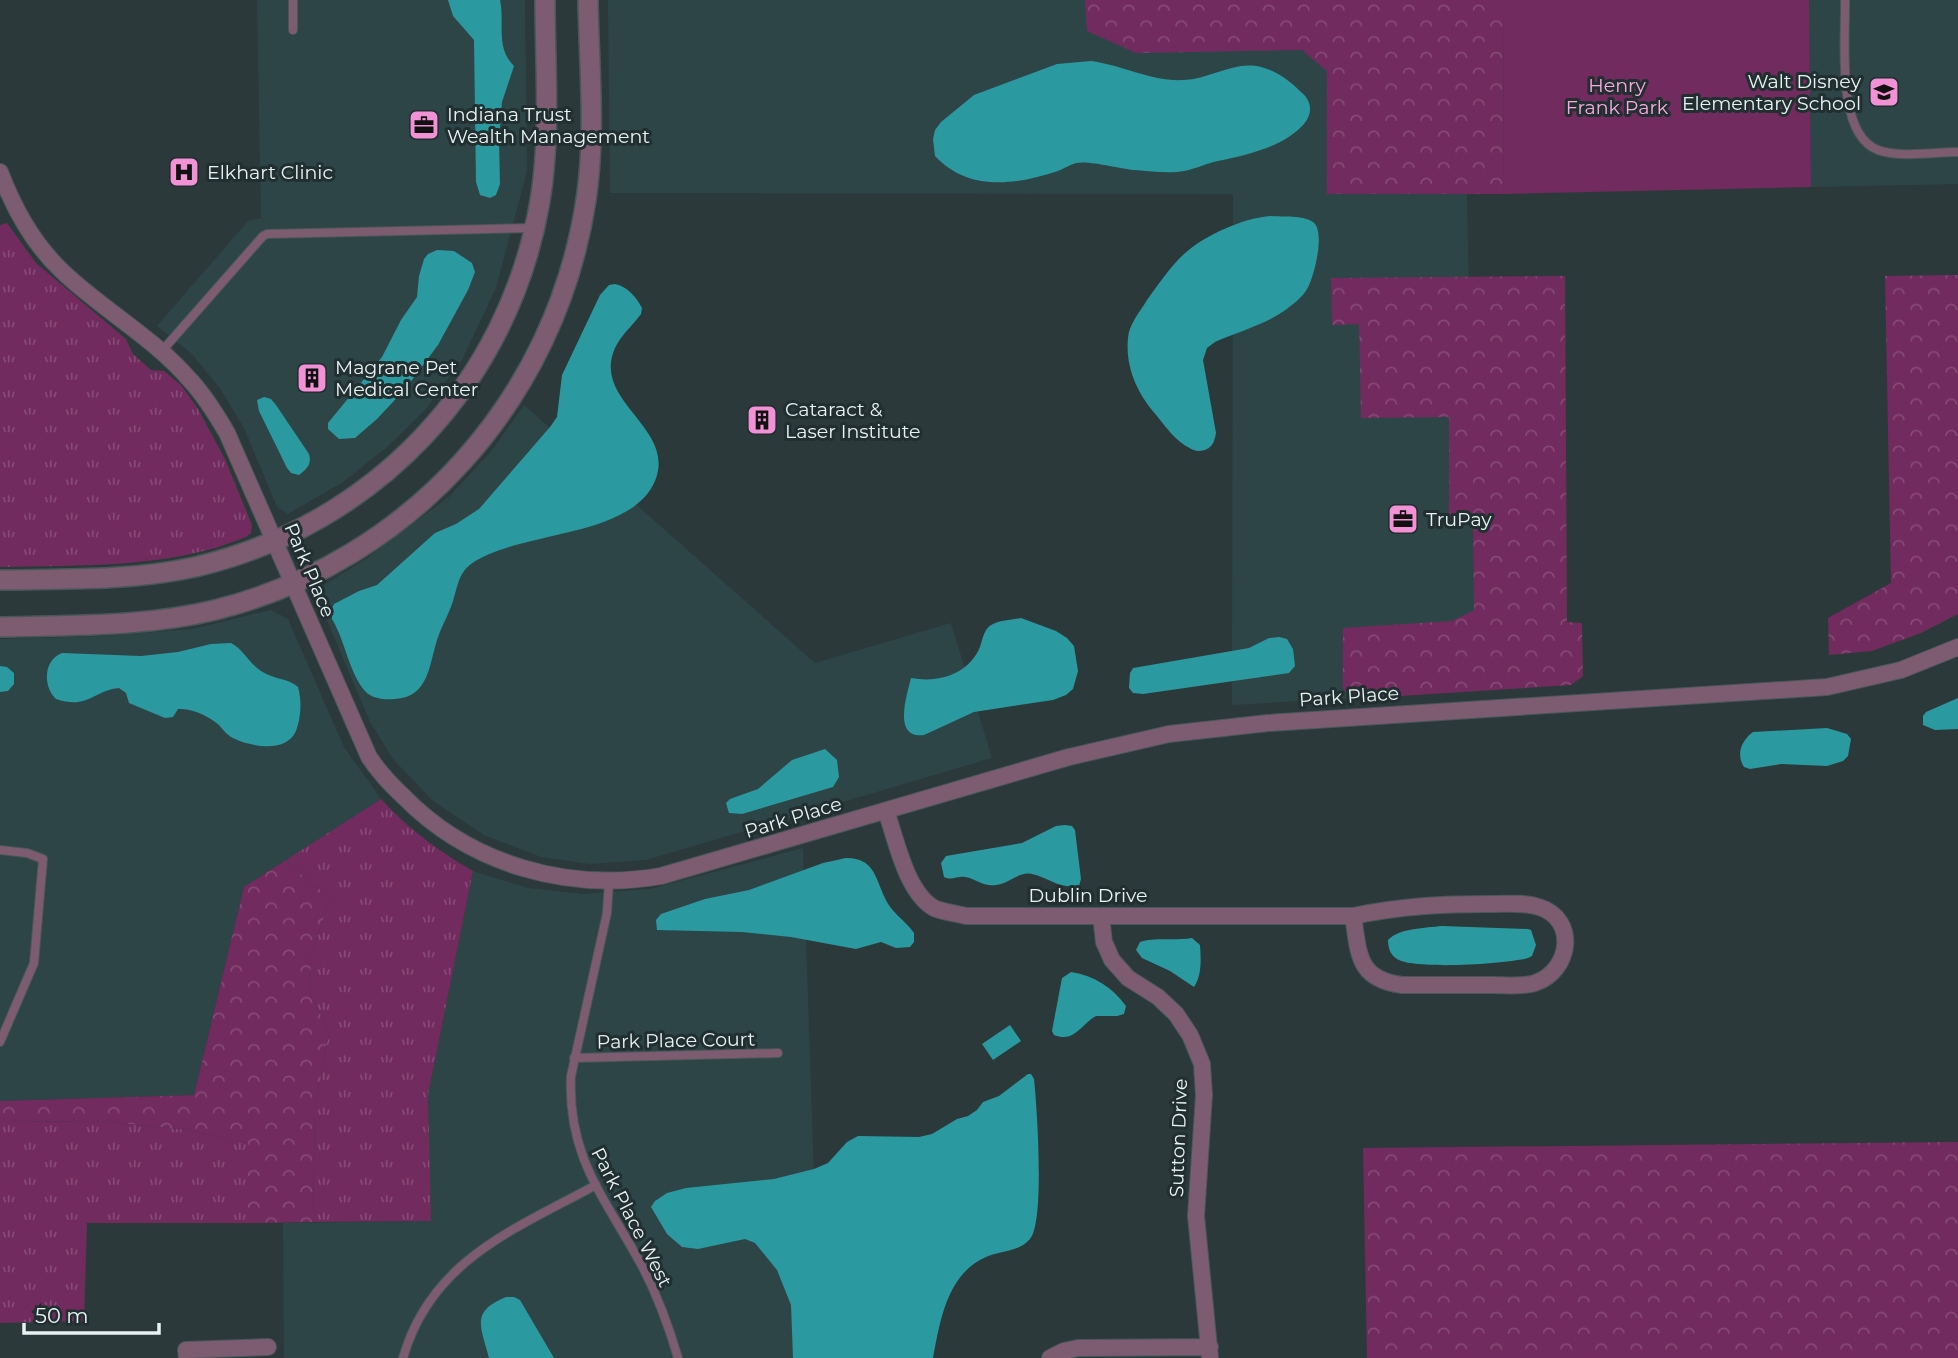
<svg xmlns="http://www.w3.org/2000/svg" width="1958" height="1358" viewBox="0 0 1958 1358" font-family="Montserrat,sans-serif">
<defs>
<pattern id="grass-tufts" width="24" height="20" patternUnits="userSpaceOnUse" patternTransform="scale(1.75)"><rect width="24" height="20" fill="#712b5e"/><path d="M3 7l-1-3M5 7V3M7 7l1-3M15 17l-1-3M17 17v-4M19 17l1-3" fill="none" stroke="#854a76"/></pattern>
<pattern id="forest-crowns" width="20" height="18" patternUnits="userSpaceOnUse" patternTransform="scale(1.75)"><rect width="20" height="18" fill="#712b5e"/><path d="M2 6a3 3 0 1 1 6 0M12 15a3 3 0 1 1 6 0" fill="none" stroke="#854a76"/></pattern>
</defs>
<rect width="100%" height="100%" fill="#2b393a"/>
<path fill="#2e4547" d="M257,0h268l2,171 -31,117 -34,72 -37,50 -39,38 -43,34 -55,32 -11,-7 -33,-79 -23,-38 -29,-36 -35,-28 91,-105 13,-3z
M608,0h896l-1,194h-36l9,497 -244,14 1,-511 -623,-1z
M1809,0h149v184l-147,3z
M524,405l291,258 136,-40 41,135 -346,102 -57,4 -48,-7 -57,-22 -51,-34 -40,-42 -23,-37 -52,-123 6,-14 43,-27 83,-62 43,-47z
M271,610l17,9 56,128 37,52 -137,88 -50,208 -194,6v-462l105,-3 87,-7z
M803,848l17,510h-536l-1,-135 147,-2 -2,-126 45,-224 55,17 55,6 67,-5z"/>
<path fill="url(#grass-tufts)" d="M7,223l29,40 90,76 7,15 18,16 13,1 17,14 17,24 27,50 27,66 -1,8 -5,4c-78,32 -163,28 -246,30v-342z
M381,799c30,32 55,50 92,72l-45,224 3,126 -118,1 2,-114 14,-76 -19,-38 1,-37 20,-61 -17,-10 -28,-26z
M100,1121l89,9 59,13v80h-161l-3,98 -84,2v-201z"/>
<path fill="url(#forest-crowns)" d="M1085,0h419l-1,194h-176v-123l-25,-21 -166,3 -49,-22z
M1958,275v339l-37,19 -49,18 -43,4 -1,-37 63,-35 -6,-307z
M1565,276l2,346 15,1 1,53 -12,9 -218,14 -10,-10v-61l109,-7 22,-11 -1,-89 -24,-1v-103l-88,1 -2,-94 -27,1 -1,-47z
M286,860l28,26 17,10 -20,61 -1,37 19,38 -14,76 -2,114 -65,1 -1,-80 -58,-13 -89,-9 -100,1v-21l194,-6 50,-208z
M1958,1142v216h-591l-4,-210z"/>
<path fill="#712b5e" d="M1504,0h305l2,187 -308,7z"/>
<path fill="#2b99a0" d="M448,0h52c5,23 -5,47 14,66l-12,36 -3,38 1,44 -4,11 -6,3 -10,-3 -4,-13 -2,-142 -21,-24z
M1091,61c31,4 61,21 93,19 26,-1 51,-20 77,-13 16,4 29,14 40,25 11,9 12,21 3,32 -20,23 -58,31 -86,37 -14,3 -26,10 -41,11 -14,1 -29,-1 -42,-2 -14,-1 -47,-10 -58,-7 -7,1 -13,6 -19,8 -43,14 -89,21 -123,-15l-2,-17 2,-9 6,-8 33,-27 83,-31z
M1271,216c12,1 32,-1 42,6 13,9 1,56 -6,67 -5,9 -15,16 -23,22 -20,14 -47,21 -69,31l-8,6 -4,12 13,73c-2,12 -6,18 -19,18 -17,-5 -29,-21 -40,-35 -19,-21 -32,-48 -29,-78 1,-14 12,-26 19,-38 11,-15 23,-33 37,-46 21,-19 59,-36 87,-38z
M437,250l17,1 18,12 3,9 -7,18 -30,55 -32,43 -29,31 -22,19 -16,1 -11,-10v-6l54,-66 19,-37 16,-23 2,-21 5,-17 4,-5z
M615,284c12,2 22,14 27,24l-1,6c-8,11 -20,21 -26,34 -24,54 62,79 40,133 -25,58 -136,49 -184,83 -13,10 -13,22 -18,37 -4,13 -12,26 -16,39 -8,25 -8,57 -42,59 -10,1 -23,0 -30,-8 -16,-18 -20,-51 -33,-72v-11l2,-4 25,-13 18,-6 58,-52 21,-9 23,-15 71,-82 7,-10 5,-42 38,-80 9,-10z
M264,397l7,2 5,6 33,49c3,10 -2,15 -10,21l-8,-2 -4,-5 -28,-57 -2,-11z
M1021,618l35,13 11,7 7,8 4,25 -5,18 -7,6 -13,5 -79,12 -50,23c-32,4 -17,-40 -13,-57 27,5 57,-3 69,-31 3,-9 4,-19 13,-23 8,-4 19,-4 28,-6z
M1279,637l8,2 6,10 2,17 -6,7 -146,21 -10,-1 -4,-5 1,-15 3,-5 116,-20 20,-10z
M231,643c12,6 18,20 30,28 11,8 27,7 37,16 4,14 3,31 -2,44 -10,22 -43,16 -61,8 -7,-3 -11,-8 -16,-14 -10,-9 -28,-17 -41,-16l-5,8 -8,1 -36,-15 -3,-10 -7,-5c-25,2 -31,22 -63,11 -13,-12 -13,-39 6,-46l79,3 37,-4 33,-8z
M0,666l7,1 7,6v11l-6,7 -8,1z
M1958,698v31l-23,1 -12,-5v-9l3,-4z
M1827,728l20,6 4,5 -3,17 -5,5 -16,5 -46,-2 -31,5 -6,-2c-8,-13 -3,-26 9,-35z
M825,749l12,11 2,17 -6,10 -91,27 -13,-1 -3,-10 4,-4 28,-10 34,-29z
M1065,825l7,1 3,4 6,49 -2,7c-21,3 -29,-8 -47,-12 -13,-3 -23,10 -36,11 -13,2 -19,-6 -31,-8 -8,-1 -13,4 -21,0l-3,-14 5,-7 76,-13 34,-17z
M846,858c34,0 29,29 45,50 7,9 17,16 23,25v9l-4,5 -14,1 -15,-6 -25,7 -65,-12 -49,-5 -85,-2 -1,-10 5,-6 44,-15 44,-9 74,-27z
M1442,926l86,3 3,1 5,15 -4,11 -4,2c-21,6 -114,12 -131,1 -7,-4 -9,-12 -9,-19 11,-12 38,-12 54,-14z
M1192,938l8,7c1,14 2,30 -6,42l-24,-16 -28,-13 -6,-8 4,-8c14,-5 35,-1 52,-4z
M1071,972c24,4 41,15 55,34l-2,8 -7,2h-21c-16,9 -21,27 -42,19l-2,-4 10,-53z
M1010,1025l11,16 -28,19 -11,-16z
M1028,1074h3l3,5c3,27 11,143 -4,160 -11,13 -30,12 -44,18 -39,17 -46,64 -53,101h-140l-2,-53 -14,-35 -22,-27 -10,-4 -47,10 -16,-2 -15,-13 -16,-27 4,-6 12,-8 19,-5 88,-9 40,-10 14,-6 19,-21 11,-6 61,1 13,-3 25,-15 11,-3 9,-6 6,-8 16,-6z
M506,1297h8l6,3 34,58h-65c-8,-32 -19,-46 17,-61z"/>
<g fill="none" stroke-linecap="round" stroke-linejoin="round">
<g stroke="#495758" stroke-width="10">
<path id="service" d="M293,0v30
M1845,0c1,38 -10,134 33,150 21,8 57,2 80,2
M161,352l102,-116 4,-2 265,-6
M0,850l27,3 16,6 -9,104 -34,79
M609,882l-2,31 -36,163c-4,83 36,124 72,192 15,29 26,59 35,90
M574,1058l204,-5
M403,1358c28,-98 112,-129 193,-173"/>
</g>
<g stroke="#495758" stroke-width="18">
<path id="minor" d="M0,172c14,37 33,72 63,100 40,38 91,66 127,108 15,16 26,34 37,53l142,324c10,15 22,28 35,40 67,68 164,95 257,79l408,-119 100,-23 99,-11 559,-36 74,-17 57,-23
M886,811c10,28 20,81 48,97 8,4 22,5 32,8h387c49,-10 88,-12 138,-12 15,0 33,-2 48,3 39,12 32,64 -4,76 -12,4 -29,2 -42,2 -31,0 -61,0 -91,0 -45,-6 -43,-31 -49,-69
M1101,916l3,26 8,18 16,18 30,19 18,17 14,21 12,29 2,31 -8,121 14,142
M187,1358l-1,-8 82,-3
M1050,1358l14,-7 14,-3 132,-1"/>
</g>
<g stroke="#495758" stroke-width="22">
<path id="tertiary" d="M0,580c65,-1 131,1 195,-13 180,-42 314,-184 345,-366 11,-66 5,-135 5,-201
M0,627c72,-2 145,0 215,-17 196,-49 341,-211 371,-410 10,-65 3,-134 2,-200"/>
</g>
<use href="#service" stroke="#7d5c72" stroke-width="8"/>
<use href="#minor" stroke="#7d5c72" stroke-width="16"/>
<use href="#tertiary" stroke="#7d5c72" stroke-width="19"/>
</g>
<defs>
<g id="school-square" transform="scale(1.575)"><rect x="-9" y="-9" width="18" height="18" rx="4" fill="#f391d6" stroke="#212f30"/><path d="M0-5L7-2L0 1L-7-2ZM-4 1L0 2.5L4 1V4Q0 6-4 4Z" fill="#111"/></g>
<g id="office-square" transform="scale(1.575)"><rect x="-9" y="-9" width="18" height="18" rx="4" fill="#f391d6" stroke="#212f30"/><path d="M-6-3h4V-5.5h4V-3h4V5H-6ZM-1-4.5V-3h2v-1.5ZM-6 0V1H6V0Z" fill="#111"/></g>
<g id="hospital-square" transform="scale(1.575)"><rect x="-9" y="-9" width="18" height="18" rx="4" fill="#f391d6" stroke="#212f30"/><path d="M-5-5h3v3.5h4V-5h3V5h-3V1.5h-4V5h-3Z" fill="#111"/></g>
<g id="building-square" transform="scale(1.575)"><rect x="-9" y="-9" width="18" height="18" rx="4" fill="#f391d6" stroke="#212f30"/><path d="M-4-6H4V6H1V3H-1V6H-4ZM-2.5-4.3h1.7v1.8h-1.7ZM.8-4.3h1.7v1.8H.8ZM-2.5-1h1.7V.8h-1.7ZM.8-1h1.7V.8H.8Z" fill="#111"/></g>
</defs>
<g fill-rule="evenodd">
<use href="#school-square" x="1884" y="92"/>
<use href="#office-square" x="424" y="125"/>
<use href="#hospital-square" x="184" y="172"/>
<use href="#building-square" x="312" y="378"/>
<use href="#building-square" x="762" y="420"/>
<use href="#office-square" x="1403" y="519"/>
</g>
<g text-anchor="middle" stroke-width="6" stroke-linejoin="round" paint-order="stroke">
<g font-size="19" fill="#e9f2f3" stroke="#212f30" text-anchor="start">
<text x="1861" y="88" text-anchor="end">Walt Disney<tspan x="1861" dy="22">Elementary School</tspan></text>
<text x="447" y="121">Indiana Trust<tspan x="447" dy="22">Wealth Management</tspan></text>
<text x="207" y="179">Elkhart Clinic</text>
<text x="335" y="374">Magrane Pet<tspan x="335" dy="22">Medical Center</tspan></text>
<text x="785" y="416">Cataract &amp;<tspan x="785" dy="22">Laser Institute</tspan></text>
<text x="1426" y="526">TruPay</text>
</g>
<g font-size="19" fill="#fba9e1" stroke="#212f30">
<text x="1617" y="92">Henry<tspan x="1617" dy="22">Frank Park</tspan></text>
</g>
<g font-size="19" fill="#e9f2f3" stroke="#212f30">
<text transform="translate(310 570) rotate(67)" y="7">Park Place</text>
<text transform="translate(1349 696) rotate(-4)" y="7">Park Place</text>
<text transform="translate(793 817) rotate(-17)" y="7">Park Place</text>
<text x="1088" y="902">Dublin Drive</text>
<text transform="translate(676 1040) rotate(-1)" y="7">Park Place Court</text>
<text transform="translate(1178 1138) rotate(-88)" y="7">Sutton Drive</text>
<text transform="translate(632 1217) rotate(63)" y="7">Park Place West</text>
</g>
</g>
<path d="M24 1323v10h135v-10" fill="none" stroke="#e9f2f3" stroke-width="3.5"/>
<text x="35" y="1323" font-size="21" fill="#e9f2f3" stroke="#212f30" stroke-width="5" paint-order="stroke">50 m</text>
</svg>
